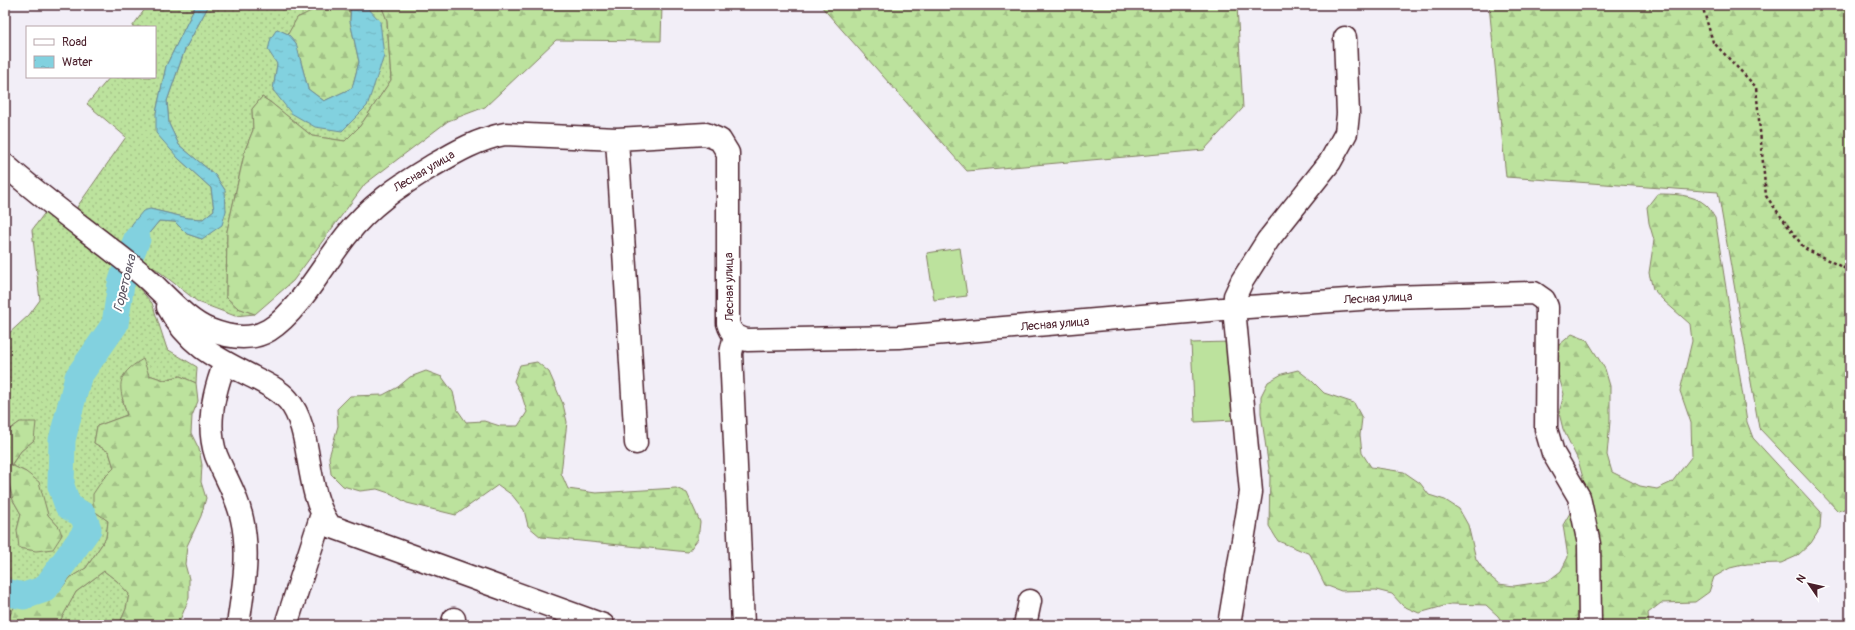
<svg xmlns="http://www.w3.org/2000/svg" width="1855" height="630" viewBox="0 0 1855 630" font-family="Pangolin,sans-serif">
<defs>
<pattern id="grass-dots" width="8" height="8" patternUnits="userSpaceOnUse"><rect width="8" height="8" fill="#bce29d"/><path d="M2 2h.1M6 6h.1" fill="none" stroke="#a3c187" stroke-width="1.8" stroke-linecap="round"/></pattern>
<pattern id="forest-firs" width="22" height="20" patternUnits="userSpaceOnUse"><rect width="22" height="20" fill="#bce29d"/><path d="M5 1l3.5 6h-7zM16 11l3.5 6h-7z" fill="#a3c187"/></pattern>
<pattern id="water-ripples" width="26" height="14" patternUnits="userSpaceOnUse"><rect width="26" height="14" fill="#82d1df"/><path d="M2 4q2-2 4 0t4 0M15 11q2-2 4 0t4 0" fill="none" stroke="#72b3c0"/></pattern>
</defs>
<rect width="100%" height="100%" fill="#f2eef7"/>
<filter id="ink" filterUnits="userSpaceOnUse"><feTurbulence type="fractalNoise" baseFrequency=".025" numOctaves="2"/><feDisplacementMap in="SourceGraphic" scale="8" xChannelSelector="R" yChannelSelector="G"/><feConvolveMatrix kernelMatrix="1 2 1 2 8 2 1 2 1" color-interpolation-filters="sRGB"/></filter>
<g filter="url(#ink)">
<path fill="url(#grass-dots)" stroke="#838064" d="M148,5h48l-30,61 -10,47 22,45 33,30 3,22 -11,9 -15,-1 -38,-9 -26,41 -39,-31 -8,-12 49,-70 -39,-33 23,-27h45v-50h-23z
M209,5h155l-13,2 -1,5 -15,-6 -37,11 -10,17 -11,-5v35l-4,27 94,15 -2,-101h16l6,15 4,60 -31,46 -15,15 -33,-5 -42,-34 -8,-5 -10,12 1,21 -8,20 -18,81 -1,66 12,11 17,6 -20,2 -37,-14 -42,-33 -20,-8 10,-24 13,-16 16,1 12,12 15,5 23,-49 -10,-15 -36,-30 -10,-21 -2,-23 18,-52z
M46,211l84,67 22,25 15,46 30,18 -1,16 -16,-7 -16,4 -15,-5 -27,24 5,16 -30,11 -3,17 15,9 5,16 -11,11 -10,31 15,11 -2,17 -20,30 -15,9 -11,13 -13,11 -32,5 -8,14 9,5h-11v-143l4,2 4,16 8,14 -4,16 42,-3 -11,-12 -5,-16 -17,-27 -15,-7 10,-14 13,-11 -14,-18 -15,11v-96l24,-22 11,-15 -8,-70z
M104,571l13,10 12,13 -3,15 -7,16h-73l13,-3 17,-30z"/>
<path fill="url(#forest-firs)" stroke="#838064" d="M381,5h281l-1,36 -105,-1 -71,67 -37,14 -83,63 -72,97 -38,33 -17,-6 -12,-11 1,-66 18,-81 8,-20 -1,-21 10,-12 8,5 42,34 33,5 15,-15 31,-46 -4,-60z
M820,5h417l6,103 -39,42 -237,21z
M1489,5h361v502l-12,4 -79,-83 -41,-236 -212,-15z
M335,6l15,6v9l9,41 -7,26 -28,13 -16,-12 -12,-46 -8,-9 9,-16 18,-9z
M1657,194c15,0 37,0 49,11 4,3 6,9 9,13l32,204 6,16 68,74 -1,17 -9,14 -14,13 -16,7 -34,1 -17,4 -16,9 -5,15 -14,10 -34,1 -13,10 1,12h-145l-6,-9 -12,-11 -35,-1 -32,9 -16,-7 -11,-12 -16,-4 -35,1 -16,-6 -15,-31 -32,-13 -9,-15 1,-50 -9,-63v-17l7,-14 14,-8 16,-4 14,11 12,12 30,10 8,15 -2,17 2,18 9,14 33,5 16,11 9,12 16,5 14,9 9,16 8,34 10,14 13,11 15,2 34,-5 13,-10 7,-14 -5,-32 18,-31 2,-16 -5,-18 -15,-31 -4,-16 5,-19 -10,-33 5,-16 13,-11 15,6 18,29 5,17v35l-3,34 5,17 28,14 17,3 15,-7 20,-26 -1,-33 -11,-32 12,-50 -2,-17 -26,-23 -11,-12 -4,-16 5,-33 -5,-17 -2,-16z
M143,359l6,16 15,5 16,-4 16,7 2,18 -6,15 -1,17 8,16 3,16 -1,17 5,16 -5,18 -14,30 -2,18 4,15v19l-11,27h-59l7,-16 3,-15 -12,-13 -13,-10 -28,21 -17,31c-17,3 -37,5 -52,-3l8,-14 32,-5 13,-11 11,-13 15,-9 20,-30 2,-17 -15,-11v-16l10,-15 11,-11 -5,-16 -15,-9 3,-17 30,-11c-8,-29 -13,-39 16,-56z
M537,362l12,10 14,32 4,18 -6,51 7,16 28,4 80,-5 11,5 13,29 -2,17 -10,13 -147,-15 -13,-11 -4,-16 -12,-15 -14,-10 -42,30 -49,-12 -15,-9 -15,-5 -17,2 -17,-5 -12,-12 -2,-17 9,-31 -1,-17 13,-13 33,-1 15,-8 12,-10 16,-6 16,6 11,15 4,17 9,13 18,-1 16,5h18l9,-14 -5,-16 -8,-15 6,-16z
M20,422h16l-2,18 -13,11 -10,14 15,7 13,10 9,33 11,12 3,8 -9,14 -17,2 -17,-3 -2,-18 4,-16 -8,-14 -4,-16 -4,-2v-49z"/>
<path fill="#bce29d" stroke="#838064" d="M960,248l7,48 -33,4 -7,-47z
M1230,342l4,78 -39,2 -4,-79z"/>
<path fill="url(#water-ripples)" stroke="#6c8a97" d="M196,5h13l-24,44 -18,52 2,23 10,21 36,30 10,15 1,21 -4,14 -20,14 -15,-5 -12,-12 -16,-1 -13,16 -10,24 -12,-11 8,-26 11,-13 7,-2 38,9 15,1 11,-9 -3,-22 -33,-30 -22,-25v-20l10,-47z
M365,5l15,16 4,35 -17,50 -25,25 -27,-4 -24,-14 -18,-23 4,-26 -9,-14 3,-12 6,-9 11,5 8,9 12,46 16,12 28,-13 7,-26 -9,-41 1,-14z"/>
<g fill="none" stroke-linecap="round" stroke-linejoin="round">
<path stroke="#82d1df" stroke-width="27" d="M5,592l19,4 21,-7 43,-60 -5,-14 -15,-9 -7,-20 1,-46 16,-63 37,-53 6,-40 9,-28 7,-17"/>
<g stroke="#4a1f2b" stroke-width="25">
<path id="minor" d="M617,139l19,304
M5,165c44,39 93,73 138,110 20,17 43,46 67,55 18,7 41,11 59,0 29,-18 55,-66 77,-94 23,-30 54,-51 86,-70 24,-14 46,-27 73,-32l112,5 89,-5 14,6 8,13v170c3,11 8,14 19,17l152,-3 335,-29 155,-11 145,-4 10,7 3,7 -1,122 7,24 26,44 10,47 1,81
M168,307c20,38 48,51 85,70 12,6 26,13 35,23 26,30 15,89 42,126l273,99
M735,335l-4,18 12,272
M225,363c-11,28 -19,62 -9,92 9,22 21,40 26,64 8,35 1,71 -4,106
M286,625l36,-111
M452,625l2,-6
M1025,625l5,-24
M1229,625l22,-133 -17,-184 1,-12 7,-15 26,-41 62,-78 16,-29 2,-19 -3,-76"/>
</g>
<path stroke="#4a1f2b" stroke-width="2.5" stroke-dasharray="3 3" stroke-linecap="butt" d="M1702,5l11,37 43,45 10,109 38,52 46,23"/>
<use href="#minor" stroke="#fff" stroke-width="22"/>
</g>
</g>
<g text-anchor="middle" stroke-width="4" stroke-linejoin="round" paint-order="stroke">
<g font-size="12" fill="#4a1f2b" stroke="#fff">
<text transform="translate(424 171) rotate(-31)" y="4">Лесная улица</text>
<text transform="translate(729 287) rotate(-91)" y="4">Лесная улица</text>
<text transform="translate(1378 298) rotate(-3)" y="4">Лесная улица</text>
<text transform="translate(1055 324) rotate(-5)" y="4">Лесная улица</text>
</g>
<g font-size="13" font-style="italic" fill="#5b5461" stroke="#fff">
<text transform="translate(124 283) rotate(-76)" y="5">Горетовка</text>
</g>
</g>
<rect width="1855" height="630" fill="none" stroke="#fff" stroke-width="20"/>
<rect x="10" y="10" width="1835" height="610" fill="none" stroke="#4a1f2b" stroke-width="1.5" filter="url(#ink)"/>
<rect x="26" y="26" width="130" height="52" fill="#ffffff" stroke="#b7a5aa"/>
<rect x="34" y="39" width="20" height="6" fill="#ffffff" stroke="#b7a5aa"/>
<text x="62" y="46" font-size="12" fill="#4a1f2b">Road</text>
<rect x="34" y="56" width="20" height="12" fill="url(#water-ripples)" stroke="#b7a5aa"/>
<text x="62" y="66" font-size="12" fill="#4a1f2b">Water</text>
<g transform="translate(1809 584) rotate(304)" stroke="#ffffff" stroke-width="3" paint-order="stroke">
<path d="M0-3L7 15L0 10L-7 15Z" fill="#4a1f2b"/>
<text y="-6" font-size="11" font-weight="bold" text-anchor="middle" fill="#4a1f2b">N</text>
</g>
</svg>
